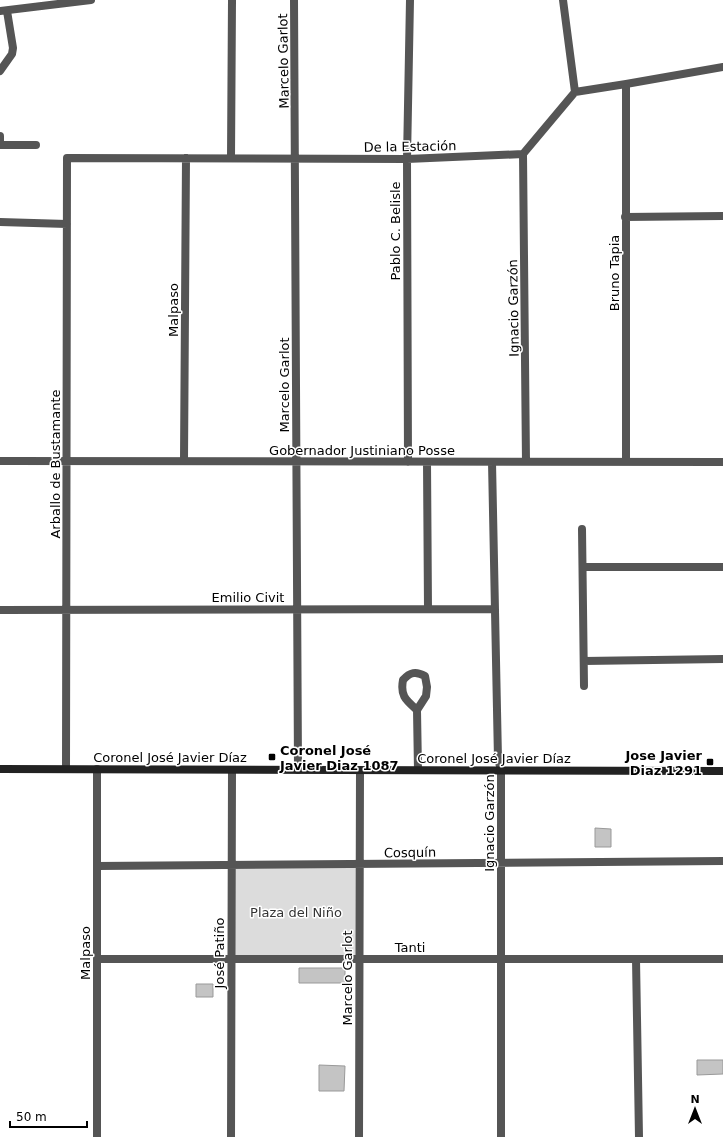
<svg xmlns="http://www.w3.org/2000/svg" width="723" height="1137" viewBox="0 0 723 1137" font-family="'DejaVu Sans',sans-serif">
<rect width="100%" height="100%" fill="#fff"/>
<path fill="#dcdcdc" d="M360,864l-1,95h-128l1,-94z"/>
<path fill="#c4c4c4" stroke="#999" d="M595,828l16,1v18h-16z
M299,968h46v15h-46z
M196,984h17v13h-17z
M697,1060h26v14l-26,1z
M319,1065l26,1 -1,25h-25z"/>
<g fill="none" stroke-linecap="round" stroke-linejoin="round">
<path stroke="#555" stroke-width="8" d="M294,0c3,257 1,513 4,770
M563,0l12,92
M0,11l91,-11
M0,71l12,-17 1,-6 -6,-37
M0,136v9h36
M523,154l3,308
M231,158l1,-158
M625,217l98,-1
M0,222l67,2
M0,461l723,1
M184,461l2,-303
M408,462l-1,-303 3,-159
M427,462l1,147
M492,462l6,297 3,11v367
M626,462v-378
M582,529l2,157
M583,567h140
M0,610l495,-1
M584,661l139,-2
M417,710c-11,-10 -17,-14 -14,-30 7,-8 13,-9 22,-4l2,11 -1,9 -9,14 1,60
M66,769l1,-611 340,1 116,-5 52,-62 51,-8 97,-17
M97,866l626,-5
M97,959h626
M636,959l3,178
M97,1137v-368
M231,1137l1,-367
M359,1137l1,-367"/>
<path stroke="#222" stroke-width="8" d="M0,769l723,2"/>
</g>
<g fill="#000" stroke="#fff" stroke-width="1.5">
<rect x="268" y="753" width="8" height="8" rx="2"/>
<rect x="706" y="758" width="8" height="8" rx="2"/>
</g>
<g text-anchor="middle" stroke-width="3" stroke-linejoin="round" paint-order="stroke">
<g font-size="13" fill="#000" stroke="#fff">
<text transform="translate(283 61) rotate(-91)" y="5">Marcelo Garlot</text>
<text transform="translate(410 146) rotate(-1)" y="5">De la Estación</text>
<text transform="translate(395 231) rotate(-90)" y="5">Pablo C. Belisle</text>
<text transform="translate(614 273) rotate(-90)" y="5">Bruno Tapia</text>
<text transform="translate(513 308) rotate(-91)" y="5">Ignacio Garzón</text>
<text transform="translate(173 310) rotate(-90)" y="5">Malpaso</text>
<text transform="translate(284 385) rotate(-90)" y="5">Marcelo Garlot</text>
<text x="362" y="455">Gobernador Justiniano Posse</text>
<text transform="translate(55 464) rotate(-90)" y="5">Arballo de Bustamante</text>
<text x="248" y="602">Emilio Civit</text>
<text x="170" y="762">Coronel José Javier Díaz</text>
<text x="494" y="763">Coronel José Javier Díaz</text>
<text transform="translate(489 823) rotate(-90)" y="5">Ignacio Garzón</text>
<text transform="translate(410 852) rotate(-1)" y="5">Cosquín</text>
<text x="410" y="952">Tanti</text>
<text transform="translate(85 953) rotate(-90)" y="5">Malpaso</text>
<text transform="translate(219 953) rotate(-90)" y="5">José Patiño</text>
<text transform="translate(347 978) rotate(-90)" y="5">Marcelo Garlot</text>
</g>
<g font-size="13" font-weight="bold" fill="#000" stroke="#fff" text-anchor="start">
<text x="280" y="755">Coronel José<tspan x="280" dy="15">Javier Diaz 1087</tspan></text>
<text x="702" y="760" text-anchor="end">Jose Javier<tspan x="702" dy="15">Diaz 1291</tspan></text>
</g>
<g font-size="13" fill="#333" stroke="#fff">
<text x="296" y="917">Plaza del Niño</text>
</g>
</g>
<g transform="translate(695 1109)" stroke="#ffffff" stroke-width="3" paint-order="stroke">
<path d="M0-3L7 15L0 10L-7 15Z" fill="#000000"/>
<text y="-6" font-size="11" font-weight="bold" text-anchor="middle" fill="#000000">N</text>
</g>
<path d="M10 1121v6h77v-6" fill="none" stroke="#000000" stroke-width="2"/>
<text x="16" y="1121" font-size="12" fill="#000000" stroke="#ffffff" stroke-width="3" paint-order="stroke">50 m</text>
</svg>
